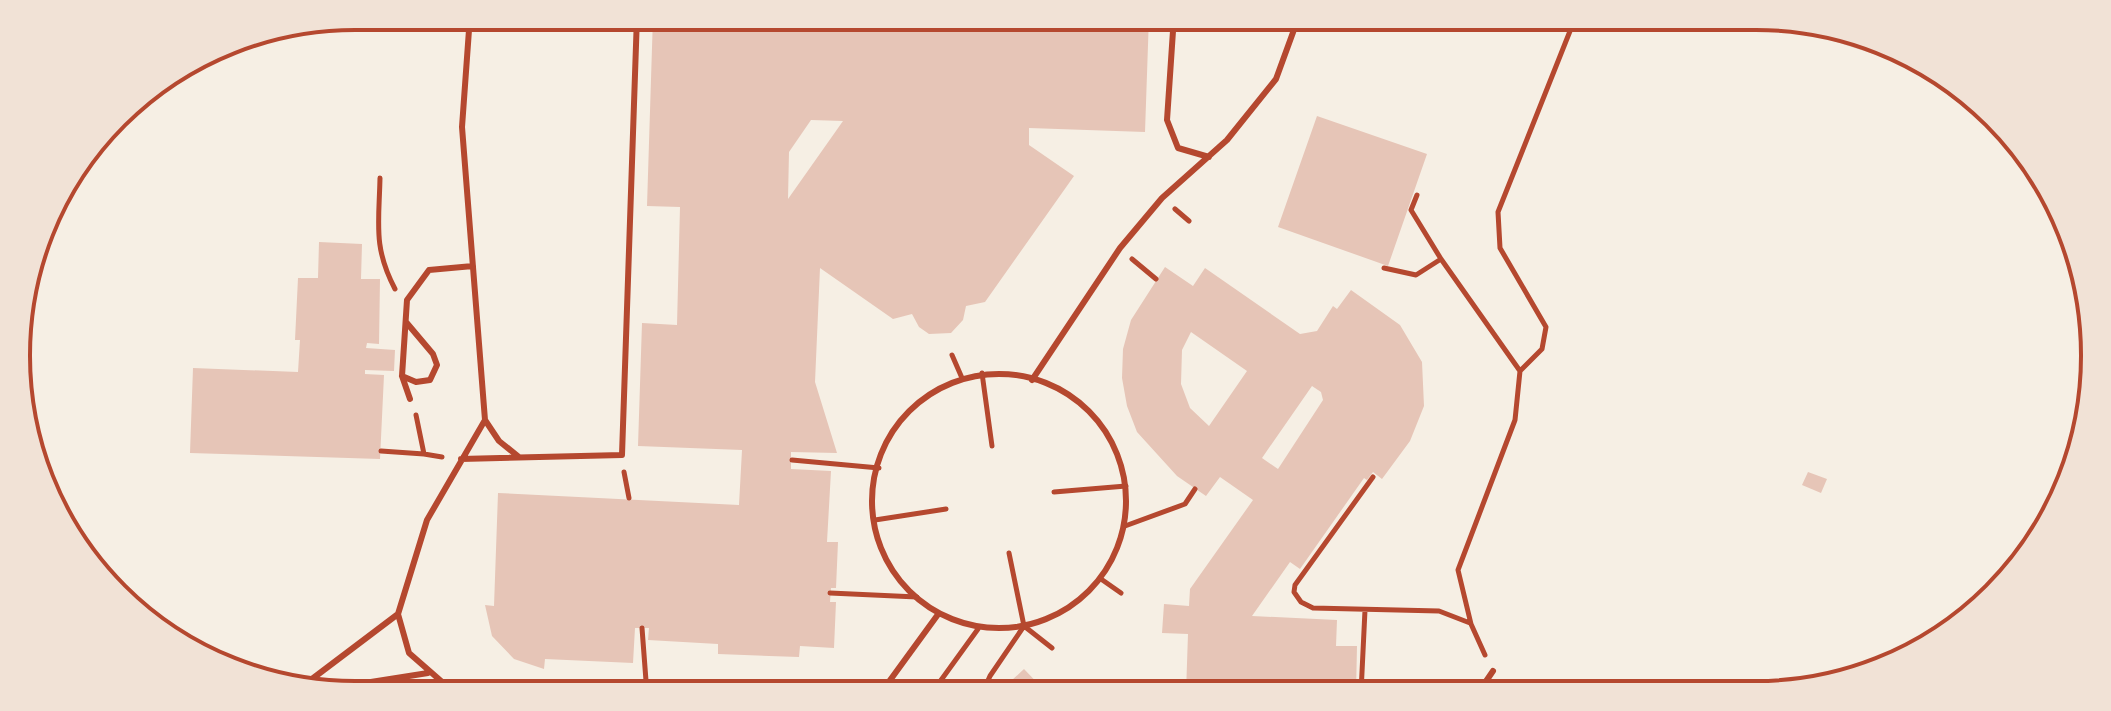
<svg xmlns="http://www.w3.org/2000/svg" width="2111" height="711" viewBox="0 0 2111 711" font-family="Roboto,sans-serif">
<rect width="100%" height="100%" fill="#f6efe4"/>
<path fill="#e6c5b7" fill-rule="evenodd" d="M653,16h496l-4,116 -116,-4v17l45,31 -89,126 -19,4 -3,14 -12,13 -22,1 -10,-7 -7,-13 -19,5 -73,-51 -5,114 22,71 -46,-1v17l40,2 -4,71h11l-2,46h-5l-1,14h6l-2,46 -34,-2 -1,11 -81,-3v-10l-70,-4 1,-12h-14l-2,35 -88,-4 -1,10 -30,-10 -22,-23 -7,-31 9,1 4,-113 241,12 3,-55 -104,-4 4,-123 35,2 3,-118 -33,-1zM811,120l32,1 -55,78 1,-47z
M1836,26l71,33 -2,5 -75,-24z
M1317,116l110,38 -39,112 -110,-39z
M319,242l43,2 -1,35h19l-1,65 -12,-1 -1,5 29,2 -1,21 -29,-1v4l19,1 -4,84 -190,-6 3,-85 105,4 2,-32h-5l3,-62h20z
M1165,267l28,19 12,-18 95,66 17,-3 16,-25 4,3 14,-19 49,35 22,37 2,44 -14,35 -28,38 -9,-7 -6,8 -3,-2 -64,91 -10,-7 -38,54 85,4 -1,26h21l-1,47h-170l2,-59 -26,-1 2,-29 25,2 1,-17 63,-89 -33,-23 -14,19 -29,-20 -40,-44 -10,-26 -5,-28 1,-29 8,-29zM1191,332l56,39 -38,55 -19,-18 -9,-24 1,-34zM1312,386l9,6 2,8 -45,69 -16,-11z
M1808,472l19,7 -6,14 -19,-8z
M1024,669l24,25h-51z"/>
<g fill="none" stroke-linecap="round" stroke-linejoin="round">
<path stroke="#b5482f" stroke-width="5" d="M380,178c-1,46 -7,69 15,111
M1417,195l-6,15 30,49 79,112
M1175,209l14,12
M1132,259l24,20
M1384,268l32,7 25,-16
M952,355l10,23
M982,373l10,73
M416,415l8,39 18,3
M381,451l43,3
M792,460l87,8
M624,472l5,26
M1373,477l-78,108 -1,7 7,10 12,6 126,3 31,12
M1054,492l72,-6
M875,520l71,-11
M1125,526l60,-22 10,-15
M1009,553l15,73 28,22
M1101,579l20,14
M830,593l87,4
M642,628l5,66
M1485,655l-14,-31 -13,-54 57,-150 5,-49 22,-22 4,-22 -46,-79 -2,-36 78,-196
M1361,693l4,-83
M931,694l47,-65
M982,694l8,-18 34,-50"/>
<path stroke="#b5482f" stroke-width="6" d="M470,16l-8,111 23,293 -58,100 -29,94 11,39 40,35 21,7
M1174,16l-7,104 11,28 31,9
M872 501a127 127 0 1 1 254 0a127 127 0 1 1-254 0Z
M402,376l14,6 14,-2 7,-15 -4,-11 -27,-32
M1032,380l88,-132 42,-50 65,-58 49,-61 23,-63
M410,399l-8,-23 5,-76 22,-30 44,-4
M485,420l14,21 20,16
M461,459l161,-4 15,-439
M300,688l98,-74
M320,690l108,-17
M1478,693l15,-22
M880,694l59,-81"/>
</g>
<path d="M0 0H2111V711H0ZM355 30H1756A325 325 0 0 1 2081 355V356A325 325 0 0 1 1756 681H355A325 325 0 0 1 30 356V355A325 325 0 0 1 355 30Z" fill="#f1e2d6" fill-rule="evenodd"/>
<path fill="none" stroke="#b5482f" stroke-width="4" d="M355 30H1756A325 325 0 0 1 2081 355V356A325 325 0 0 1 1756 681H355A325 325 0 0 1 30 356V355A325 325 0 0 1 355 30Z"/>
</svg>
